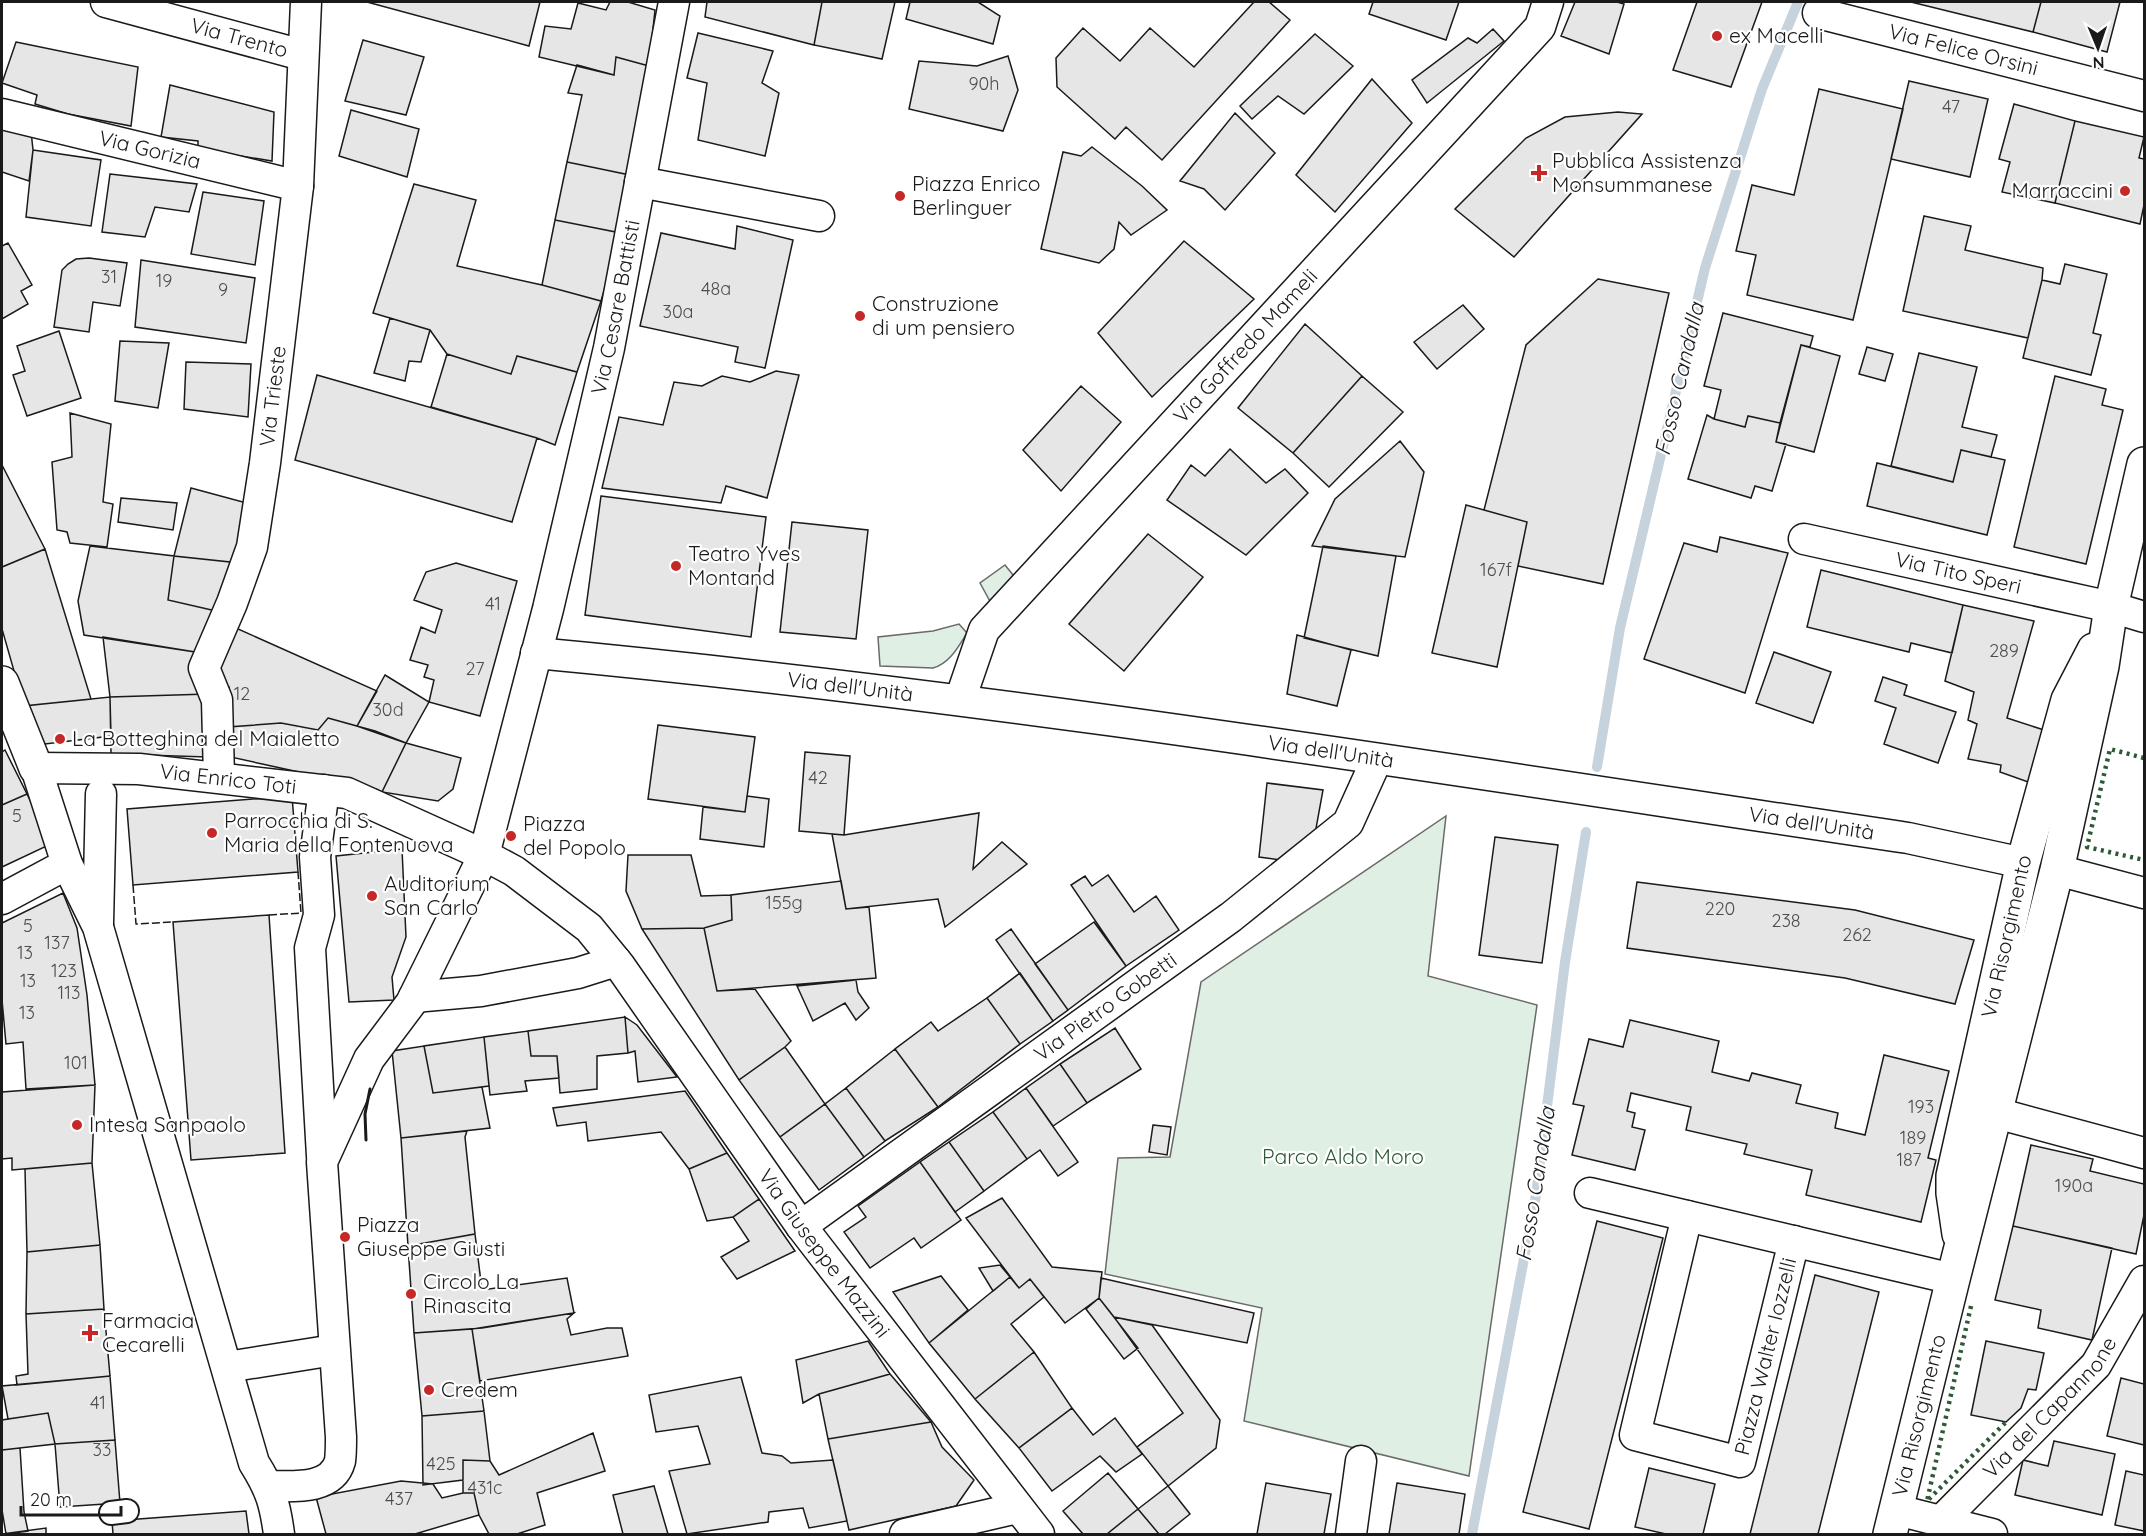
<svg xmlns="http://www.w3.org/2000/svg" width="2146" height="1536" viewBox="0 0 2146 1536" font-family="Quicksand,sans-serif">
<rect width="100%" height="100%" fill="#fff"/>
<path fill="#e0efe3" stroke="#6a6a6a" stroke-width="1.5" d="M1005,565l8,10 -2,7 -20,21 -11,-20z
M959,624l8,9c-9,14 -17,30 -34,35l-53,-2 -2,-29 55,-6z
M1446,816l-18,160 109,29 -68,471 -225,-55 18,-113 -157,-34 13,-116 52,-1 31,-175z"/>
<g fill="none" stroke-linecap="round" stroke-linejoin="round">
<path stroke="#c6d2dc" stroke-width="10" d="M1597,767l23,-139 85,-360 57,-179 36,-87
M1472,1534l64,-339 29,-233 21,-130"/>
</g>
<path fill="#e6e6e6" stroke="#1a1a1a" stroke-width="1.5" d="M367,2h173l-11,44z
M610,2h18l27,8 -6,56 -33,-9 -2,18 -75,-18 6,-31 26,3 7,-26 28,7z
M707,2h115l-8,43 -109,-28z
M822,2h73l-13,57 -68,-14z
M910,2h68l22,14 -7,28 -87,-25z
M1254,2h15l21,18 -128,140 -36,-33 -11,12 -58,-52 -1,-29 27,-30 37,33 30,-33 44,39z
M1373,2h86l-13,38 -77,-26z
M1575,2h42l7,2 -15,50 -48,-18z
M1697,2h65l-31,85 -58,-17z
M1911,2h130l-8,30z
M2041,2h79l-13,50 -74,-20z
M1493,29l11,12 -77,62 -15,-23 56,-42 9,5z
M698,33l75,18 -11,32 17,10 -14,63 -67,-16 9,-57 -20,-5z
M1315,34l38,32 -49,48 -26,-18 -26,23 -12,-13z
M363,40l61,17 -18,58 -61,-14z
M16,42l122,25 -7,59 -63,-12 -33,-10 2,-9 -35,-12z
M1008,56l10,34 -15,41 -94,-22 10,-48 58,5z
M616,57l33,9 -19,109 -63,-13 15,-67 -14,-2 9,-28 37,10z
M1372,79l40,44 -77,89 -39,-37z
M1909,81l79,18 -18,78 -79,-18z
M170,85l104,27 -2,49 -74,-12v-8l-37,-4z
M1819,89l84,20 -50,211 -106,-25 9,-40 -20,-4 16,-66 42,10z
M2014,104l61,17 -20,82 -53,-11 8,-30 -11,-3z
M351,110l68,19 -12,48 -68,-21z
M1618,112l24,2 -128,143 -59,-48 71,-71 39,-21z
M1235,113l40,40 -50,57 -21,-21 -24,-8z
M2075,121l69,16 -5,21 5,1v46l-4,19 -85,-21z
M2,124l29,7 2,19 -4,31 -27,-9z
M1092,147l50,39 25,24 -36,25 -12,-13 -5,27 -15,14 -58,-14 22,-97 18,4z
M33,150l68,10 -10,66 -65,-9z
M567,162l63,13 -9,58 -66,-13z
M110,174l87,10 -8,28 -34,-5 -10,30 -43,-5z
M414,184l62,16 -19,66 85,19 59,16 -24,71 -60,-16 -6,18 -64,-20 -17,-24 -57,-17z
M203,192l61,9 -9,64 -64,-11z
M1924,216l47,10 -6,24 78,18 -1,12 -14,58 -125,-27z
M555,220l66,13 -20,68 -59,-16z
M737,226l56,14 -28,128 -30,-6 3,-15 -98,-21 21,-93 74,16z
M1184,241l70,58 -102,98 -54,-64z
M8,243l24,42 -11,6 7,13 -26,15v-73z
M89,258l38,5 -7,43 -27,-4 -4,30 -35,-5 8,-57 6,-6 8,-5z
M141,260l114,18 -9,65 -111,-16z
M2065,264l42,10 -14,59 8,2 -10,40 -68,-17 19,-78 18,4z
M1598,279l71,14 -66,291 -85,-18 9,-44 -43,-12 42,-165z
M1463,305l21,24 -47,40 -23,-27z
M1723,313l90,23 -3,11 -9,-2 -21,78 -32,-7 -3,11 -31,-8 7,-29 -17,-4z
M390,318l40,12 -9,32 -12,-1 -4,20 -31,-8z
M1305,324l57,52 -69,77 -55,-45z
M59,331l22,67 -54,18 -14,-41 12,-4 -8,-25z
M120,341l49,2 -11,65 -43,-7z
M1801,345l39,11 -26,96 -38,-10z
M1867,347l26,7 -8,27 -26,-7z
M1919,353l58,14 -15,60 35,8 -6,22 -30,-7 -8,32 -62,-16z
M447,354l64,20 6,-18 60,16 -22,73 -18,-7 -106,-31z
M186,362l65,2 -3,53 -64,-8z
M776,371l23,4 -32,123 -41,-12 -5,17 -119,-15 17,-71 44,8 11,-43 28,4 20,-10 28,6z
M317,375l220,63 -25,84 -217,-62z
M1362,376l41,36 -74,75 -36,-34z
M2055,376l51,13 -4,16 21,5 -37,154 -72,-17z
M1081,386l40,36 -60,69 -38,-41z
M70,413l41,11 -8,78 10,2 -6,43 -37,-4 -3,-11 -10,-2 -5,-68 20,-5z
M1707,415l7,4 31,8 3,-11 32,7 -4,19 10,2 -14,47 -17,-5 -4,12 -63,-19z
M1400,441l24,31 -19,85 -93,-11 23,-47z
M1230,449l36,34 19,-14 23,24 -62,62 -79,-55 24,-35 14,11z
M1961,450l44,10 -18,75 -120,-29 10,-43 76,19z
M2,465l43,84 -43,18z
M191,488l63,17 -15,58 -65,-7z
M601,496l165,21 -15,120 -166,-22z
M121,498l56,5 -4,27 -55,-8z
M1466,505l61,17 -30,145 -65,-14z
M792,522l76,8 -12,109 -76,-7z
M1148,534l55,43 -79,94 -55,-47z
M1720,537l68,16 -43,140 -101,-34 40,-116 33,9z
M90,546l84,10 -6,44 48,11 -15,42 -117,-18 -6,-34z
M1323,546l73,10 -18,100 -74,-18z
M45,549l46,150 -67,7 -22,-77v-62z
M174,556l65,7 -23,48 -48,-11z
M456,563l61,18 -37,135 -51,-14 5,-22 -10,-3 4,-12 -18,-5 11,-33 14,6 7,-23 -28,-10 12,-28z
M1821,570l142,35 -11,48 -41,-10 -2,9 -102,-25z
M1963,605l71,16 -27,97 37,12 -13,53 -31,-11 1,-7 -33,-6 9,-35 -9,-4 6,-28 -29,-11z
M227,624l150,67 -20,35 -29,-8 -10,12 -37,-7 -53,4 1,-40 -9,-2 -14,-14z
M1297,635l54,15 -14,56 -50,-12z
M103,637l98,16 7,41 -98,3z
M1774,652l57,20 -18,51 -57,-20z
M385,675l44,27 -23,41 -49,-17z
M1883,677l24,8 -3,10 52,17 -18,51 -54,-19 12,-36 -21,-7z
M208,694v63l-97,-3 -1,-57z
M110,697l1,39 -66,8 -21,-38z
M328,718l47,13 31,12 -24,49 -6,-3 -150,-33 2,-29 53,-4 37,7z
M658,725l97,12 -10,75 -97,-13z
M406,743l55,15 -8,31 -15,12 -56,-9z
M5,750l22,44 -25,11v-53z
M805,752l45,4 -6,79 -45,-4z
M1267,783l56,7 -8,44 -27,27 -29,-4z
M27,794l24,50 -49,23v-62z
M292,796l6,76 -165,13 -6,-76z
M747,796l22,3 -5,48 -64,-8 3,-32 42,5z
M979,813l-6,56 29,-27 25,22 -82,63 -7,-28 -92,10 -14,-75 12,1z
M1495,837l63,8 -16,118 -63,-8z
M402,849l4,88 -14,40 2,23 -45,2 -13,-146z
M628,855h63l10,41 30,-1 1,25 -28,8 -62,1 -16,-38z
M1108,875l26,37 22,-16 23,34 -53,36 -55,-81 14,-9 7,10z
M841,881l5,28 23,-2 7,71 -159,13 -13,-63 28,-8 -1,-25z
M1637,882l218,28 119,30 -19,64 -110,-26 -218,-30z
M63,893l14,35 10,67 8,90 -69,4 -3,-47 -17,2 -4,-44v-77z
M269,915l16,238 -94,7 -18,-238z
M1094,922l32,44 -58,44 -33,-46z
M704,928l13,63 38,-2 36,52 -6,6 -46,33 -97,-151z
M1011,929l57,81 -15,11 -57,-81z
M1020,973l33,48 -33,23 -33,-46z
M856,980l2,12 11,16 -13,12 -11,-17 -32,18 -16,-35z
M987,998l33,46 -82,63 -43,-58 36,-27 7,9z
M625,1017l12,8 40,52 -39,5 -3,-31 -7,2z
M625,1017l3,36 -31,3v33l-37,4 -3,-37h-26l-3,-25z
M1630,1020l89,21 -7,31 37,9 3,-8 49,12 -5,18 42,10 -3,15 30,7 19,-80 65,16 -21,87 8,2 -15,62 -115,-27 6,-25 -68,-16 3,-10 -61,-14 5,-23 -60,-14 -4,18 8,2 -3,14 13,3 -10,40 -63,-15 12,-49 -11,-2 16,-65 34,8z
M1115,1028l26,41 -54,34 -27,-39z
M528,1031l3,25h26l2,22 -34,3 2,10 -37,4 -6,-58z
M484,1037l5,49 -56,7 -9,-47z
M424,1046l9,47 49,-6 8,41 -89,10 -9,-87z
M785,1047l40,57 -45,33 -41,-57z
M895,1049l43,58 -53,34 -39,-53z
M1060,1064l27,39 -34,23 -27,-38z
M95,1085l-3,78 -80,7v-12l-10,1v-67z
M846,1088l39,53 -21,16 -39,-53z
M1026,1088l52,74 -20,14 -18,-26 -13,9 -34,-47z
M685,1091l42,62 -38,16 -28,-37 -73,9 -2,-19 -29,4 -4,-18z
M825,1104l39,53 -45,33 -39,-53z
M993,1112l34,47 -43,32 -35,-49z
M1153,1125l18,2 -4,28 -18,-3z
M467,1131l-2,6 10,97 -67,12 -7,-108z
M949,1142l35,49 -29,21 -35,-50z
M2031,1145l62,14 -3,12 54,13v31l-8,39 -123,-28z
M727,1153l32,46 -26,18 -26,4 -18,-52z
M920,1162l41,58 -40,28 -7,-10 -44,30 -26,-36 22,-15 -8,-11z
M92,1163l8,82 -73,7 -2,-83z
M1002,1198l50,69 50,5 -3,26 -34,25 -35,-44 -11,9 -53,-70z
M759,1199l36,52 -58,28 -16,-22 28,-16 -16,-24z
M1597,1221l66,17 -74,291 -66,-17z
M2013,1226l99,22 -20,92 -54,-12 3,-18 -46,-10z
M475,1234l7,56 85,-12 7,35 -92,15 -68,5 -6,-87z
M100,1245l4,64 -78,5 1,-62z
M1000,1265l10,12 -17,14 -14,-23z
M1815,1275l64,17 -61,242h-68z
M941,1276l27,34 -39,33 -36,-51z
M1010,1277l9,11 11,-9 14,18 -33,27 23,28 -59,47 -46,-56z
M1101,1278l153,35 -7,30 -133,-26 -15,-19z
M1099,1298l39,50 -14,11 -38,-50z
M104,1309l6,67 -93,9 -1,-9 12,-2 -2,-60z
M574,1313l-7,6 4,16 36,-7h15l6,28 -148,25 -8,-52z
M1114,1317l38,8 68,95 -4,28 -48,38 -31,-39 46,-34z
M472,1329l12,82 -62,5 -8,-83z
M868,1341l22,33 -71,20 -16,9 -7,-43z
M1986,1341l58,12 -8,37 -8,-1 -7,19 -15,14 -35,-7z
M1034,1352l38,56 -53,40 -44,-49z
M890,1374l41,48 -103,17 -9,-45z
M110,1376l5,64 -60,4 -7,-31 -40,6 -6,-33z
M741,1377l21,76 20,3 9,7 42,-3 14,61 -38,7 -6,-20 -34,4 -1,10 -81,12 -18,-63 41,-7 -12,-38 -42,6 -7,-37z
M2121,1378l23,6v61l-37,-9z
M1072,1408l21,27 22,-17 27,36 -26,18 -16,-16 -48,35 -33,-43z
M484,1411l6,50 -27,-1v20l-40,5 -1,-69z
M48,1413l7,31 -53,6v-30z
M931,1422l11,25 32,33 -18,26 -107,24 -21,-91z
M593,1433l12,38 -68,22 8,32 -28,9h-28l-10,-19 -5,-22h-11v-33l27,1 9,14z
M115,1440l5,63 -60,4 -5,-63z
M2054,1441l61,13 -13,61 -87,-20 8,-35 25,6z
M20,1448l4,64 4,19 -22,3 -4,-24v-60z
M1649,1468l66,16 -12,50h-37l-31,-7z
M2126,1471l18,4v56l-29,-6z
M1108,1473l30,36 -31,25h-24l-20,-23z
M401,1481l32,3 9,14 21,-5h11l5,22 -64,19h-89l-10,-37z
M1266,1483l65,11 -7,40h-67z
M1397,1483l68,11 -6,40h-70z
M654,1486l14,48h-45l-10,-39z
M1168,1486l22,28 -25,20h-6l-21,-25z
M1138,1509l21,25h-52z
M246,1511l3,23h-136l-1,-13z
M46,1528v6h-44z"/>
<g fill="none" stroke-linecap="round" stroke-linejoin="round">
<g stroke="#1a1a1a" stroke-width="26">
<path id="pedestrian" d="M111,1513l16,-2"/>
</g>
<g stroke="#1a1a1a" stroke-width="33">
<g id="minor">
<path id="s1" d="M106,2l196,53"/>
<path id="s2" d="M1818,13l326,83"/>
<path id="s3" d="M2,114l296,72"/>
<path d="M640,182l179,34"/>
<path id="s4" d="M1804,539l307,68 33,10"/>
<path id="s5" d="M536,653c459,43 915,117 1372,185l115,25"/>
<path id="s6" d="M960,700l24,-70 556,-603 8,-25"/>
<path id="s7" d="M219,777l-2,-77 -13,-32 28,-65 20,-56 13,-84 33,-277 8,-184"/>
<path d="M2057,870l87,23"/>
<path d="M2,899l65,-35"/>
<path d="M98,923l3,-129"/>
<path d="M414,997l67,-6 97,-18 38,-12"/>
<path d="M1996,1113l148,40"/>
<path d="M322,1156l-12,-208 9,-33 -4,-58 9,-67"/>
<path d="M1590,1193l363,86"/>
<path id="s8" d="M1687,1216l-52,219 105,27 54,-221"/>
<path id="s9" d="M801,1226l430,-309 117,-94 29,-64"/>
<path d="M227,1367l107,-17"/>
<path id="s10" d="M268,1486c23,0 64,5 72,-25 1,-7 1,-16 1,-24l-19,-275 47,-103 42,-56 73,-148 64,-246 61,-261 65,-346"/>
<path d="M1897,1510l95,24"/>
<path id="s11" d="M1940,1522l156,-157 48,-84"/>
<path id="s12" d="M279,1534c-4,-30 -8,-44 -25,-71l-156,-536 -31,-63 -31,-96 103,1 208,24 137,62 30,16 75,57 31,38 181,260 238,308"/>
<path d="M905,1534l112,-26"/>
<path d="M1351,1534l10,-73"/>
</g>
</g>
<g stroke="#1a1a1a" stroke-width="36">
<path id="tertiary" d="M2,683l34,85"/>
</g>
<g stroke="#1a1a1a" stroke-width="36">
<g id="primary">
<path id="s13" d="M1959,1234l-6,-41v-17l70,-313 45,-163 26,-50"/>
<path id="s14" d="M1890,1534l63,-255 104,-409 45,-204 9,-59 33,-143"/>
</g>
</g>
<use href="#pedestrian" stroke="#fff" stroke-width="22"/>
<use href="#minor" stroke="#fff" stroke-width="30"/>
<use href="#tertiary" stroke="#fff" stroke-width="33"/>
<use href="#primary" stroke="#fff" stroke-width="33"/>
<path stroke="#2b5a34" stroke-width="4.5" stroke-dasharray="3 4.5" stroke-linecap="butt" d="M2144,758l-34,-9 -23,98 57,13
M1971,1306l-44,195 79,-79"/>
<path stroke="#1a1a1a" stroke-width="1.5" stroke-dasharray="8 3" stroke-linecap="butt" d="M133,885l3,39 37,-2
M269,915l32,-2 -3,-41"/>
<path stroke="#1a1a1a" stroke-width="3" d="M366,1140l-1,-26 5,-25"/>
</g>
<g fill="#c62828" stroke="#fff" stroke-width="2">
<circle cx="1717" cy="36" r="6"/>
<path d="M1536 164h6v6h6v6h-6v6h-6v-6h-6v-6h6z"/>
<circle cx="2125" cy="191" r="6"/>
<circle cx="900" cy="196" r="6"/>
<circle cx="860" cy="316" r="6"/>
<circle cx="676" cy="566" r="6"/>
<circle cx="60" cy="739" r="6"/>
<circle cx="212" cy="833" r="6"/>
<circle cx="511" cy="836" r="6"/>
<circle cx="372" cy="896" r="6"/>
<circle cx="77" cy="1125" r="6"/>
<circle cx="345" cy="1237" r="6"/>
<circle cx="411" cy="1294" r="6"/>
<path d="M87 1324h6v6h6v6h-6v6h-6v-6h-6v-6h6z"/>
<circle cx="429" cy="1390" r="6"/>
</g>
<g text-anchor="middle" stroke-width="4.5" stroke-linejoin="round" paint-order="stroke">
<g font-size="18" fill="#4d4d4d">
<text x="984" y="90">90h</text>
<text x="1951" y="113">47</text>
<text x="109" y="283">31</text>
<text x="164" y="287">19</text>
<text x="716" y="295">48a</text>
<text x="223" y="296">9</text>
<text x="678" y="318">30a</text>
<text x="1496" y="576">167f</text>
<text x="493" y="610">41</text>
<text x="2004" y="657">289</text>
<text x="475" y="675">27</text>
<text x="242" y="700">12</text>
<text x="388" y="716">30d</text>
<text x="818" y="784">42</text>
<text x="17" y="822">5</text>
<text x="784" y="909">155g</text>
<text x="1720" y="915">220</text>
<text x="1786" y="927">238</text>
<text x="28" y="932">5</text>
<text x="1857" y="941">262</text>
<text x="57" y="949">137</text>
<text x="25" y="959">13</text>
<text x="64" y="977">123</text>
<text x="28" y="987">13</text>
<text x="69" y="999">113</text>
<text x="27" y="1019">13</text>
<text x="76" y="1069">101</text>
<text x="1921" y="1113">193</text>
<text x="1913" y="1144">189</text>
<text x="1909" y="1166">187</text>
<text x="2074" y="1192">190a</text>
<text x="98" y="1409">41</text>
<text x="102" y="1456">33</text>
<text x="441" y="1470">425</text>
<text x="485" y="1494">431c</text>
<text x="399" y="1505">437</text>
</g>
<g font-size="21" fill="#1a1a1a" stroke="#fff" text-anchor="start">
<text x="1729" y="43">ex Macelli</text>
<text x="1552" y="168">Pubblica Assistenza<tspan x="1552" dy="24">Monsummanese</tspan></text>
<text x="912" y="191">Piazza Enrico<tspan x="912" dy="24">Berlinguer</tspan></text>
<text x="2113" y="198" text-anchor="end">Marraccini</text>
<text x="872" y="311">Construzione<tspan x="872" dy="24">di um pensiero</tspan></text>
<text x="688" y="561">Teatro Yves<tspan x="688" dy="24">Montand</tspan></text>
<text x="72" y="746">La Botteghina del Maialetto</text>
<text x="224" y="828">Parrocchia di S.<tspan x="224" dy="24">Maria della Fontenuova</tspan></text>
<text x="523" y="831">Piazza<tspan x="523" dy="24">del Popolo</tspan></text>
<text x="384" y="891">Auditorium<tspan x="384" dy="24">San Carlo</tspan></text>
<text x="89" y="1132">Intesa Sanpaolo</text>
<text x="357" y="1232">Piazza<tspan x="357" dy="24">Giuseppe Giusti</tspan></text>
<text x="423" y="1289">Circolo La<tspan x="423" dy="24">Rinascita</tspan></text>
<text x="102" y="1328">Farmacia<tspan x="102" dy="24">Cecarelli</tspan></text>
<text x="441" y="1397">Credem</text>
</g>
<g font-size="21" fill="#1a1a1a" stroke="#fff">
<text dy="7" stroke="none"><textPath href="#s1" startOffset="138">Via Trento</textPath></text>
<text dy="7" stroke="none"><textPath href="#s2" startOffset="150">Via Felice Orsini</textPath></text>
<text dy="7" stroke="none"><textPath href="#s3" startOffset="152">Via Gorizia</textPath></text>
<text dy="7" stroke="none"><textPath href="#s10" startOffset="1294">Via Cesare Battisti</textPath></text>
<text dy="7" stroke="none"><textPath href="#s6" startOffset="460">Via Goffredo Mameli</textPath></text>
<text dy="7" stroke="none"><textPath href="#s7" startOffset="394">Via Trieste</textPath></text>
<text dy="7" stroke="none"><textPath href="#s4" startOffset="158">Via Tito Speri</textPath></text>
<text dy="7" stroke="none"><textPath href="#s5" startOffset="316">Via dell'Unità</textPath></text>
<text dy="7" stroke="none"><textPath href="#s5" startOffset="801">Via dell'Unità</textPath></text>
<text dy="7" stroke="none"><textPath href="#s12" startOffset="998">Via Enrico Toti</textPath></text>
<text dy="7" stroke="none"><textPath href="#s5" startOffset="1287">Via dell'Unità</textPath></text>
<text dy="7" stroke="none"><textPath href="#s13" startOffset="304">Via Risorgimento</textPath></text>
<text dy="7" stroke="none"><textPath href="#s9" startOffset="375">Via Pietro Gobetti</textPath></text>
<text dy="7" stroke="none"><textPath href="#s12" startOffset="1798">Via Giuseppe Mazzini</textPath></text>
<text dy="7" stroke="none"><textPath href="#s8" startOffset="442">Piazza Walter Iozzelli</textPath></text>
<text dy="7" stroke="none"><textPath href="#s11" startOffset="159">Via del Capannone</textPath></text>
<text dy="7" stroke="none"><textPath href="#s14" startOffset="122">Via Risorgimento</textPath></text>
</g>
<g font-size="21" fill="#2b5a34" stroke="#fff">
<text x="1343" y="1164">Parco Aldo Moro</text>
</g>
<g font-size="22" font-style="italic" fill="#1a1a1a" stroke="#fff">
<text transform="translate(1679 379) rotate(-77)" y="8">Fosso Candalla</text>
<text transform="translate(1535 1184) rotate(-81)" y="8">Fosso Candalla</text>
</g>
</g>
<rect width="2146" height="1536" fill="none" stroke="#1a1a1a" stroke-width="6"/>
<g transform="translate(2098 48) rotate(178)" stroke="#ffffff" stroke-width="4.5" paint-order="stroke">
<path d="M0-4.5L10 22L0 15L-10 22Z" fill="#1a1a1a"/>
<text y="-9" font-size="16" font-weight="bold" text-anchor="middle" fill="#1a1a1a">N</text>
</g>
<path d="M21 1506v9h100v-9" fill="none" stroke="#1a1a1a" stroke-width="3"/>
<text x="30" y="1506" font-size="18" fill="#1a1a1a" stroke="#ffffff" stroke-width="4.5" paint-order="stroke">20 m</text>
</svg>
